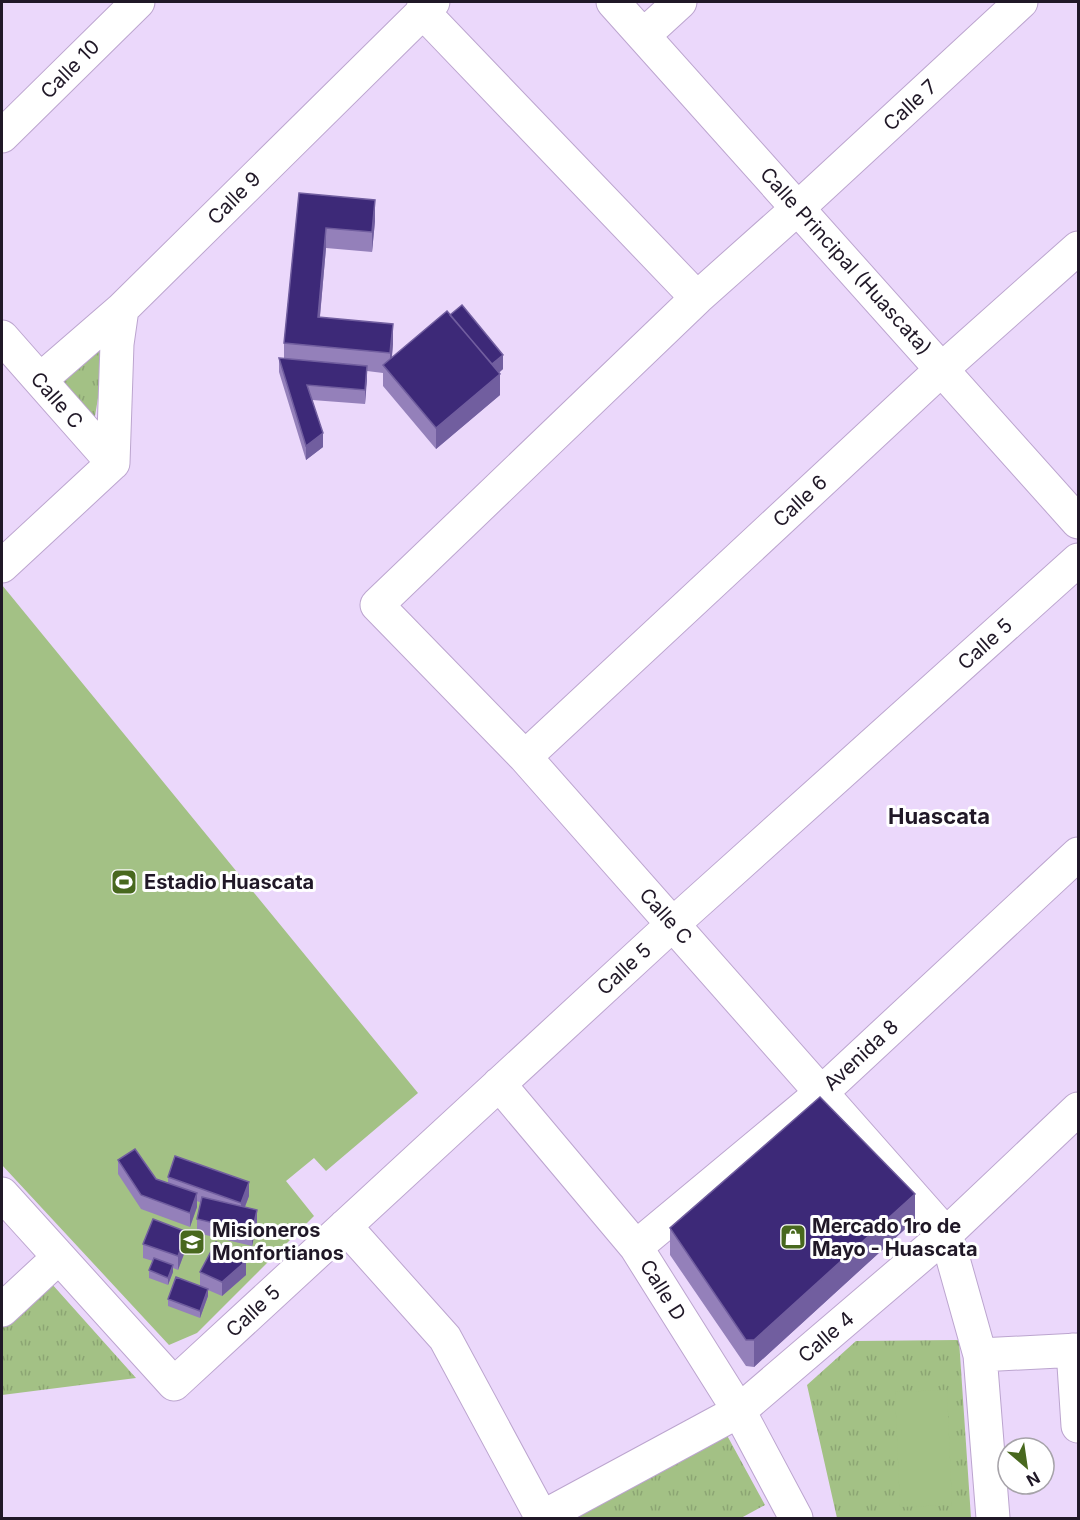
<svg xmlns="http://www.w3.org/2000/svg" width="1080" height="1520" viewBox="0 0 1080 1520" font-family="Inter,sans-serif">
<defs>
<pattern id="grass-tufts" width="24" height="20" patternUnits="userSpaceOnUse" patternTransform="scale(1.5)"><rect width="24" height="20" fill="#a3c185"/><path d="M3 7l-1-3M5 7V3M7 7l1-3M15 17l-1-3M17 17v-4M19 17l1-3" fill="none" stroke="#8ca573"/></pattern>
</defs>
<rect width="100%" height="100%" fill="#ebd8fb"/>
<path fill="url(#grass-tufts)" d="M107,344l-13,78 -38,-41z
M51,1283l85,95 -134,17v-67z
M959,1340l12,178h-134l-30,-133 49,-44z
M723,1428l42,77 -24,13h-176z"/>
<path fill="#a3c185" d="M2,585l416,508 -92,78 -12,-13 -28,23 28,35 -117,117 -28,12 -167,-180z
M947,1390l5,115 -52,2 -5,-115z"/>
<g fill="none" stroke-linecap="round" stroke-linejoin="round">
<g stroke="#bca5cf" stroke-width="35">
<path id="minor" d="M613,2l465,520
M422,11l275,287
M644,35l36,-33
M2,136l136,-134
M2,337l111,126
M40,380l82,-71 311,-307
M2,566l111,-103 4,-119 5,-35
M525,757l417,-388 136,-121
M499,1084l137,163 103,164 57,107
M2,1194l172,190 499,-460 405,-364
M345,1226l100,112 97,180
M636,1247l185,-154 257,-239
M2,1310l57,-53
M1073,1350l5,76
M980,1355l98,-5
M541,1518l198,-107 207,-177 132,-125
M993,1518l-13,-163 -34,-121 -421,-477 -148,-152 320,-307 101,-90 223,-206"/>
</g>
<use href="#minor" stroke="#fff" stroke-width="33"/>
</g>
<path fill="#9480ba" d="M299,193l76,28 -3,31 -46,-4 -6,69 73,27 -1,13 111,12 -4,4 1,22 -64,54 -53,-63v-13l-16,-2 -2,33 -53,-4 11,47 -17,13 -27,-88v-14l5,1v-16z
M118,1160l38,19 12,4v-6l81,19 -4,11 12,17 -5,22 -55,-13v-14l4,-16 -4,-2v6l-7,20 -49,-18 -23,-35z
M915,1220l-161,147 -8,-1 -76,-111v-27z
M143,1244l44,2 -9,24 -5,-2v4l-5,13 -19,-7v-8l4,-9 -10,-3z
M200,1272l46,3 -24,21 -14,-6v6l-8,22 -32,-12v-7l32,-13z"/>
<path fill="#715e9f" d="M375,200v21l-3,31v-20z
M326,228v20l-8,89v-20z
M393,324v20l-3,30v-21z
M503,355v14l-15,12v-14z
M367,366v14l-2,24v-14z
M500,374v21l-64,54v-21z
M323,433v14l-17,13v-14z
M249,1182v14l-8,21v-14z
M197,1193v14l-7,20v-14z
M915,1194v26l-161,147v-27z
M257,1210v14l-5,22v-14z
M187,1232v14l-9,24v-14z
M246,1261v14l-24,21v-14z
M173,1265v7l-5,13v-7z
M208,1289v7l-8,22v-7z"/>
<path fill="#3d2978" stroke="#715e9f" stroke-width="1.5" d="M299,193l76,7 -3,32 -46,-4 -8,89 75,7 -3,29 -106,-10z
M462,305l41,50 -11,9 -42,-49z
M447,311l53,63 -64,54 -53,-63z
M279,358l88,8 -2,24 -58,-5 16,48 -17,13z
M820,1097l95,97 -161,146h-8l-76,-112z
M135,1149l21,30 41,14 -7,20 -49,-18 -23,-35z
M175,1156l74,26 -8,21 -73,-26z
M202,1197l55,13 -5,22 -55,-13z
M153,1219l34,13 -9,24 -35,-12z
M216,1242l30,19 -24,21 -22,-10z
M154,1258l19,7 -5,13 -19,-8z
M176,1277l32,12 -8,22 -32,-12z"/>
<defs>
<g id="stadium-square" transform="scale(1.35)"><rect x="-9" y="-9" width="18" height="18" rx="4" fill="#48681e" stroke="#fff"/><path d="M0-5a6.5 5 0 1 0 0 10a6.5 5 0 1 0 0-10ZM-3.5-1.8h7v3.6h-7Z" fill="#fff"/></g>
<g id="shop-square" transform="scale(1.35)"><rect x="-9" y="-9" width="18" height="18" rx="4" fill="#48681e" stroke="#fff"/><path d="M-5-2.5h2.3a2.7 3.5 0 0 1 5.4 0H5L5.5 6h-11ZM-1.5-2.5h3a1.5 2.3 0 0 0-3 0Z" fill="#fff"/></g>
<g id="school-square" transform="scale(1.35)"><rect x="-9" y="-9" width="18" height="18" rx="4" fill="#48681e" stroke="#fff"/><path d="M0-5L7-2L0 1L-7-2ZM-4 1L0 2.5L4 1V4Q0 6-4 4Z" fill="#fff"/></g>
</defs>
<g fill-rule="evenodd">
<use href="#stadium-square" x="124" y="882"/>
<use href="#shop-square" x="793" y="1237"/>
<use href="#school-square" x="192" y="1242"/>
</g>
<g text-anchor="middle" stroke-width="6" stroke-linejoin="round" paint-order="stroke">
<g font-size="20" fill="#201827" stroke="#fff">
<text transform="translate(70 69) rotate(-45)" y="7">Calle 10</text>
<text transform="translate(910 105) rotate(-43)" y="7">Calle 7</text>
<text transform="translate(234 198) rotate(-45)" y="7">Calle 9</text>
<text transform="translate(846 261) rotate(48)" y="7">Calle Principal (Huascata)</text>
<text transform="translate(57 400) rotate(49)" y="7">Calle C</text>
<text transform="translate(800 501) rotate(-43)" y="7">Calle 6</text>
<text transform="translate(985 644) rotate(-42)" y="7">Calle 5</text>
<text transform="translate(666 916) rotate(48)" y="7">Calle C</text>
<text transform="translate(624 969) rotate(-43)" y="7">Calle 5</text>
<text transform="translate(861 1055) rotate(-43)" y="7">Avenida 8</text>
<text transform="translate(663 1290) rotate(58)" y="7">Calle D</text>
<text transform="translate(253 1311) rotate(-43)" y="7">Calle 5</text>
<text transform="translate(826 1337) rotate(-41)" y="7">Calle 4</text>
</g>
<g font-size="20" font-weight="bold" fill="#201827" stroke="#fff" text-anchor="start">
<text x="144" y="889">Estadio Huascata</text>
<text x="812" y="1233">Mercado 1ro de<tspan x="812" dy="23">Mayo - Huascata</tspan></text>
<text x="212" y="1237">Misioneros<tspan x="212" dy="23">Monfortianos</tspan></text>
</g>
<g font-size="22" font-weight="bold" fill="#201827" stroke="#fff">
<text x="939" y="824">Huascata</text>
</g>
</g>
<rect width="1080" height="1520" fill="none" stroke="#201827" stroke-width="6"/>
<g transform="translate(1026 1466) rotate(151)"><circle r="28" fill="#ffffff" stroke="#a6a3a9" stroke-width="1.5"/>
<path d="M0-4.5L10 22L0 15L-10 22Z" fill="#48681e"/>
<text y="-9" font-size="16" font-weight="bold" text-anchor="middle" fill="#201827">N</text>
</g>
</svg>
